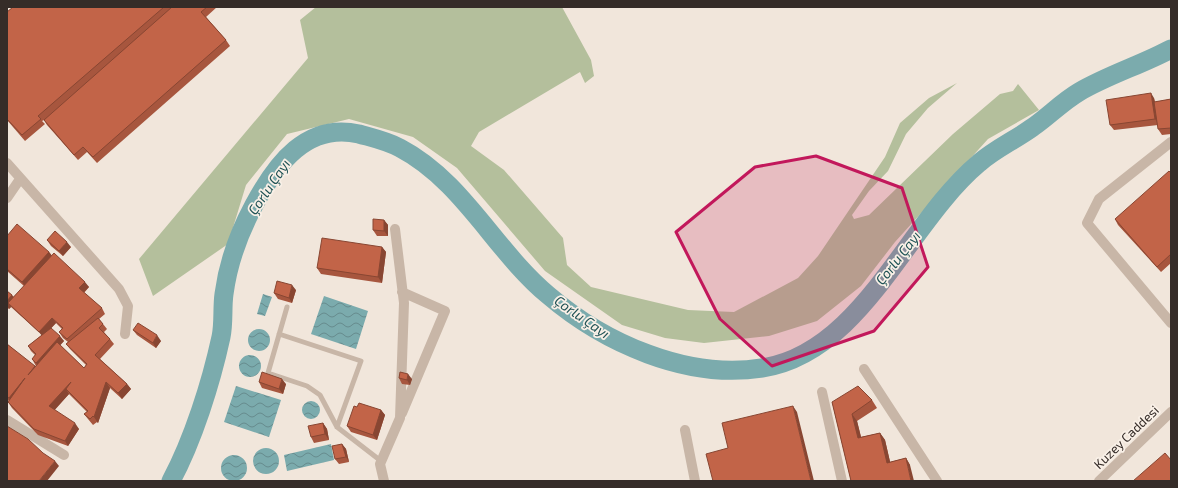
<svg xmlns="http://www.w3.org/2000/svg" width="1178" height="488" viewBox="0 0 1178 488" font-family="'Exo 2',sans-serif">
<defs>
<pattern id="water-waves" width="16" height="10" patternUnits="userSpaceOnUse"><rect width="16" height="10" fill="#7babad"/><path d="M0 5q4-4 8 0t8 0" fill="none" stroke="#668b8d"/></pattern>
</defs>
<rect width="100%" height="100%" fill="#f1e6db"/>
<path fill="#b4bf9c" d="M316,7h246l29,53 3,16 -9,7 -5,-11 -101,60 -8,14 33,24 59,68 4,27 24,22 97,23 46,2 64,-34 20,-22 67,-99 15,-34 29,-25 28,-15 -29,25 -22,26 -18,37 -19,20 -17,24 2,4 15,-4 84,-81 47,-40 13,-3 5,-7 21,26 -51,29 -93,103 -34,44 -44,35 -48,15 -65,7 -39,-5 -43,-13 -77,-54 -88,-103 -44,-31 -64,-18 -62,15 -41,51 -18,59 -75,52 -14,-37 169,-201 -8,-38z"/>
<path fill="url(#water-waves)" d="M263,294l9,3 -7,19 -8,-2z
M324,296l44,15 -12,38 -45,-15z
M248 340a11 11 0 1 1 22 0a11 11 0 1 1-22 0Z
M239 366a11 11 0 1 1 22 0a11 11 0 1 1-22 0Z
M236,386l45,14 -12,37 -45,-15z
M302 410a9 9 0 1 1 18 0a9 9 0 1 1-18 0Z
M331,444l3,16 -47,11 -3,-16z
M253 461a13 13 0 1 1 26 0a13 13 0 1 1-26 0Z
M221 468a13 13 0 1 1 26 0a13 13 0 1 1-26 0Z"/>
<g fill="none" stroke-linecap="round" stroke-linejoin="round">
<path stroke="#7babad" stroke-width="19" d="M171,481c22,-41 40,-98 50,-144 3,-14 1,-29 3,-43 4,-31 15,-61 30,-89 22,-41 53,-83 105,-71 14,4 28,7 41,14 63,33 95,103 148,147 56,48 139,85 214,73 100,-15 145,-145 217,-205 16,-14 36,-23 54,-36 16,-11 29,-25 46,-35 29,-17 62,-27 92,-43"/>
<path stroke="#c8b6a7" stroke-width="5" d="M287,307l-19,66 39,13 13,9 17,32 44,34
M279,334l82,27 -24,66"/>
<path stroke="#c8b6a7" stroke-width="10" d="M1171,142l-72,57 -12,24 84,100
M7,163l112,126 9,17 -3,28
M7,198l13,-19
M864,369l73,112
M822,392l20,89
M402,413l43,-102 -43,-19
M7,420l57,35
M685,430l10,51
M384,481l-4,-17 20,-46 4,-115 -9,-74"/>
<path stroke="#c8b6a7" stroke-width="10" d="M1099,481l72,-69"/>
</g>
<path fill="#a7563e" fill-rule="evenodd" d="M13,7h204l-11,10 20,23 4,6 -133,117 -10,-11 -9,8 -31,-35 -3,-5 -2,1 3,3 -20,17 -18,-21v-108z
M1154,98l1,4 16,-3v35l-9,1 -4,-6v-4l-44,5 -4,-5z
M1171,173v90l-10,9 -43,-47 -3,-6z
M384,220l4,5v11h-11l-4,-6z
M7,236l42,16 3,4 37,31 -5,6 18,15 3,6 -6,5 8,10 -3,3 6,7 4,5 -14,15 27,25 4,5 -9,10 -12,-11 -12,35 -1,-1 -4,3 -5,-6 -4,-5 3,-2 -18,-18 -15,16 25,19 -11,17 -30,-11 -26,-27 -4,-6 1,-1 -2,-2v-55l28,23 1,-1 -4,-7 3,-4 -4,-4 -3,-5 14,-11 -31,-28 -2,2 -2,-2v-16l7,6 10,-11 -17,-15zM56,323l6,6 -3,3 4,6 5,4 -2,2 4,5 16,16 -2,3 -24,-23 4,-4 -14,-12z
M47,240l24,7 -8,9 -12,-10z
M382,247l4,5 -4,31 -61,-9 -4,-6z
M296,290l-4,13 -14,-4 -4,-6z
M133,330l28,11 -5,7 -19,-13z
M399,378l13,1 -2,6 -8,-1z
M259,382l27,2 -3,10 -21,-6z
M872,400l5,8 -20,13 4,16 19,-4 5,7 5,22 16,-4 4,7 -59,16 -19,-79z
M357,407l24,3 4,5 -8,25 -26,-8 -4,-6z
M323,423l4,6 2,11 -15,3 -3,-6z
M342,444l4,5 3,13 -10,2 -4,-5z"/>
<path fill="#884632" d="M1151,93l3,5 5,27 -4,-6z
M384,220l4,5v11l-4,-5z
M67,242l4,5 -8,9 -4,-5z
M382,247l4,5 -4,31 -4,-6z
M49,252l4,5 -27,31 -4,-6z
M85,282l4,5 -7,7 -3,-6z
M292,285l4,5 -4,13 -3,-5z
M12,295l4,6 -8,2 3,4 -2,2 -2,-4v-4z
M52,318l4,5 -13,14 -4,-5z
M157,335l4,6 -5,7 -3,-5z
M60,336l4,5 -24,27 -4,-5z
M408,374l4,5 -2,6 -3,-5z
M25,378l-12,26 -4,-6z
M282,379l4,5 -3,10 -4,-5z
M71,382l-5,7 3,5 -16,18 -4,-6z
M106,382l4,6 -12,35 -4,-6z
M127,384l4,5 -9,10 -4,-6z
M793,406l4,6 17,69h-3z
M381,410l4,5 -8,25 -4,-5z
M852,414l5,7 6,24 -5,-7z
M75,423l4,6 -11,17 -3,-5z
M323,423l4,6 2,11 -4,-6z
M880,433l5,7 7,30 -5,-7z
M342,444l4,5 3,13 -3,-5z
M906,458l4,7 4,16h-3z
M55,461l4,5 -12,15h-8z"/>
<path fill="#c26448" stroke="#884632" d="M13,7h151l-126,109 3,3 -19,16 -15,-16v-107z
M172,7h35l-6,5 25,28 -133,117 -10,-10 -9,8 -30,-35z
M1151,93l4,26 -45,6 -4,-25z
M1171,99v29l-13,1 -4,-27z
M1169,171l2,2v81l-14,13 -42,-48z
M373,219l11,1v11l-11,-1z
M17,224l32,28 -27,30 -15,-13v-33z
M55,231l12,11 -8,9 -12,-11z
M322,238l60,9 -4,30 -61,-9z
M54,253l31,29 -6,6 23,20 -35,31 -8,-7 4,-4 -11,-10 -13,14 -31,-29z
M277,281l15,4 -3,13 -15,-5z
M7,291l5,4 -5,6z
M98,318l5,6 -4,4 11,11 -15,16 32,29 -9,9 -12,-11 -12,35 -1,-1 -3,3 -6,-5 4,-3 -22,-22 5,-7 -22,24 26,17 -10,18 -31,-12 -26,-27 17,-24 -16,20 -2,-1v-53l28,22 -7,9 29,-33 27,26 3,-4 -21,-20z
M138,323l19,12 -4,8 -20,-13z
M51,328l9,8 -24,27 -4,-4 4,-5 -8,-8z
M262,372l20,7 -3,10 -20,-7z
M400,372l8,2 -1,6 -8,-2z
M858,386l14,14 -20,14 6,24 22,-5 7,30 19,-5 5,23h-60l-19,-79z
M359,403l22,7 -8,25 -26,-9 7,-20 3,1z
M793,406l18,75h-98l-7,-27 22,-6 -6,-25z
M323,423l2,11 -14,3 -3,-11z
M7,426l21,13 15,14 12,8 -16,20h-32z
M342,444l4,13 -11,2 -3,-13z
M1165,453l6,7v21h-38z"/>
<path fill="#c2185b" fill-opacity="0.2" stroke="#c2185b" stroke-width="3" stroke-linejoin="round" d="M816,156l86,32 26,79 -54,64 -102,35 -52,-47 -44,-87 79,-65z"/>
<g text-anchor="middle" stroke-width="3.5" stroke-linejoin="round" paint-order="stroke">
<g font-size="13" fill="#352c28" stroke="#f9f0e7">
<text transform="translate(1126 437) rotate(-44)" y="5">Kuzey Caddesi</text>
</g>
<g font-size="14" font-style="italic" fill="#1f5255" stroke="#f9f0e7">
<text transform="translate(269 187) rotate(-56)" y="5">Çorlu Çayı</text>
<text transform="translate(898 258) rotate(-52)" y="5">Çorlu Çayı</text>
<text transform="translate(582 317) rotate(35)" y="5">Çorlu Çayı</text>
</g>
</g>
<rect width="1178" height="488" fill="none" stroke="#352c28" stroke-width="16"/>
</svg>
